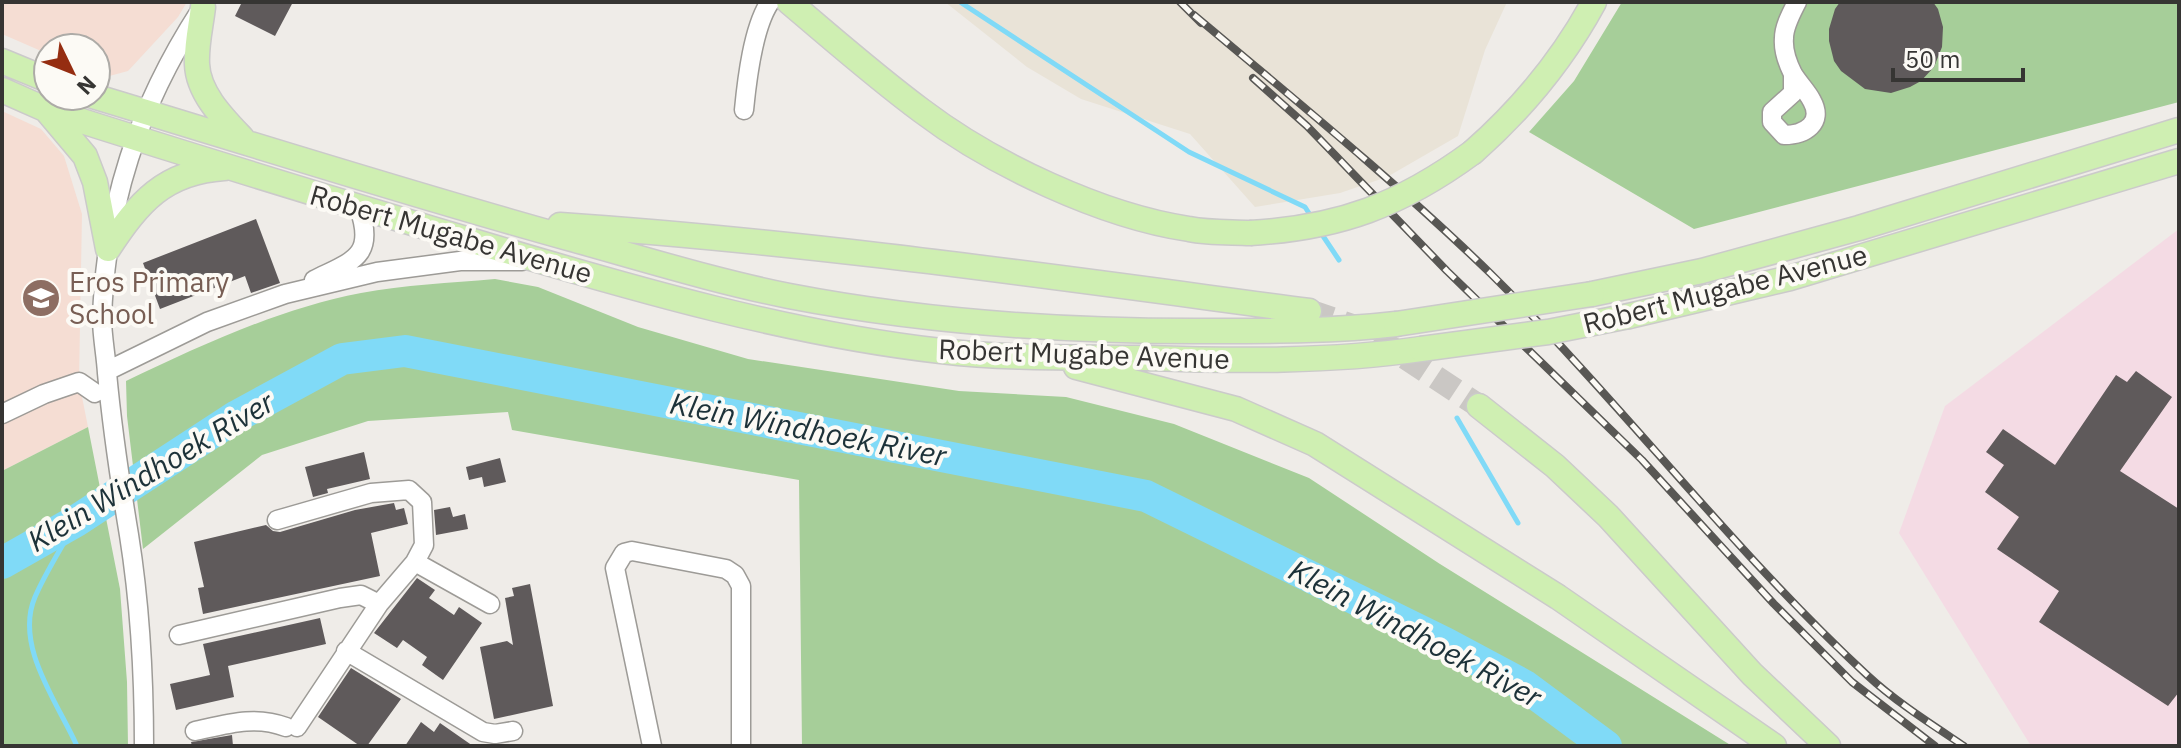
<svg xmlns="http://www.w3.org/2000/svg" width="2181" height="748" viewBox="0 0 2181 748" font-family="'IBM Plex Sans',sans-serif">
<rect width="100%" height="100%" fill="#efece8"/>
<path fill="#e9e3d7" d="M945,2h562l-22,48 -27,86 -71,41 -47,16 -85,14 -65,-73 -109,-35 -54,-32z"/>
<path fill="#f4dbe4" d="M2179,229v517h-148l-132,-213 46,-127z"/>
<path fill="#f5ddd3" d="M2,2h185l-9,15 -50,54 -26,7 -6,-2v-28h-48v6l-46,-20z
M2,111l39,18 23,27 18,58 -3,168 9,45 -86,44z"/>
<path fill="#a6ce99" d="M1622,2h557v100l-485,127 -165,-97 45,-51z
M495,279l43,8 100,40 110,32 211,32 107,6 108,27 135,54 131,86 292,182h-930l-3,-266 -287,-50 -4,-18 -140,9 -106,34 -119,94 -16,-133 -1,-35c76,-36 152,-72 235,-88 43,-8 89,-10 134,-14z
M88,427l32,162 7,93 1,64h-126v-275z"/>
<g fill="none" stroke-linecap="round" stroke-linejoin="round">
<path stroke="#80daf7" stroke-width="5" d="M960,2l229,150 116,55 7,11
M1319,230l20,30
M1457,418l61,105
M76,521c-13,25 -30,50 -41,76 -21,49 23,106 42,149"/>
<path stroke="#80daf7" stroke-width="32" d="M2,563l74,-42 161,-105 105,-57 63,-8 741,145 299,147 80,43 81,60"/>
</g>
<path fill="#5f5a5b" d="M242,2h51l-18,34 -40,-20z
M1840,2h93l5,7 5,18 -1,20 -8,20 -13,14 -11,6 -19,6 -26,-4 -24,-18 -7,-10 -5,-20v-12l6,-20z
M256,219l24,64 -29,10 -6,-17 -85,33 -17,-46z
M2136,371l36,26 -52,74 59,38v183l-11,14 -129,-84 20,-31 -62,-42 22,-32 -34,-25 19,-27 -18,-13 17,-23 52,36 61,-90 11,7z
M364,452l6,27 -43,10 1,4 -15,4 -8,-30z
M500,458l6,24 -22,5 -2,-10 -13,3 -3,-13z
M394,503l2,7 8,-2 4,16 -37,9 9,43 -177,38 -5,-26 6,-1 -10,-45 72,-17 7,6 7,1 75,-22z
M450,507l3,10 12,-3 3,15 -32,6 -2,-25z
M417,578l18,12 -6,8 25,17 5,-8 23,16 -39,57 -21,-15 5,-8 -24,-17 -6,8 -23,-15z
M530,584l23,122 -59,13 -14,-72 27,-6 6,4 -8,-47 9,-2 -2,-8z
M320,618l6,26 -98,22 6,31 -58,13 -6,-26 40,-9 -7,-31z
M351,668l50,31 -34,47h-7l-42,-29z
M421,722l13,10 6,-9 33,23h-68z
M232,735l1,11h-41l-1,-4z"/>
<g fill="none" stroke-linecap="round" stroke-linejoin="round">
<path stroke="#cac7c4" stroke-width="24" stroke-dasharray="24 12" stroke-linecap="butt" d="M1309,311l55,19 115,76"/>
<g stroke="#9d9b97" stroke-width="21">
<path id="minor" d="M1793,74v19l-21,19v10l12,13c21,0 40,-12 28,-34 -5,-10 -13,-17 -19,-27 -5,-10 -10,-25 -9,-36 0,-12 8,-26 13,-36
M744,110c3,-31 9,-83 26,-108
M314,280c38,-19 62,-23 45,-72
M107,371l100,-49 78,-28 92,-22 83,-11h62
M2,414l42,-20 35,-12 16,11
M277,520l94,-27 38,-3 13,12 2,43 -9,17 -36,42 -82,123
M415,562l75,42
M179,635l161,-37 21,-3 18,9
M346,651l137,81 12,2 18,-3
M195,731c32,-7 60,-16 91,-4
M144,746c0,-70 -4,-142 -15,-211 -9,-54 -17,-108 -22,-162 -1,-18 -5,-37 -5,-55 4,-114 36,-211 98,-307
M652,746l-37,-178 9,-15 8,-2 94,18 9,6 6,11v160"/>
</g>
<g stroke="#cbcaca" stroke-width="27">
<path id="major" d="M789,2c44,37 87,75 133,109 70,53 180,105 267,118 20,4 40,3 61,4
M203,7c-2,18 -7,38 -6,57 1,29 26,54 45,74
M2,61l46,19
M2,90l45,20c148,47 297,93 446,137 145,43 298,87 448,104 68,8 137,6 205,7 91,3 184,4 275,-9
M93,96c159,48 316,98 475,142 73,20 146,43 221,58 140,27 283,36 426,35 60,0 121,0 181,-7
M48,112l37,44 10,26 13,67
M1473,152c50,-44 89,-91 121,-150
M560,225c251,17 500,53 749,86
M108,249c31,-47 56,-77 116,-81
M1592,294l110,-23 157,-43 320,-98
M1629,316l161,-38 389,-117
M1076,367l160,42 79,35 243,153 216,149
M1479,406l76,60 53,50 144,158 76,72"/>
</g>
<use href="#minor" stroke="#fff" stroke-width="18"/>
<use href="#major" stroke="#cfefb2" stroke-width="24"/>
<g stroke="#585754" stroke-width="8">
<path id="rail" d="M1180,2l21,21
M1194,15c100,84 202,167 296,258 131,129 242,277 377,402 29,27 64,49 97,71
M1253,78l54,48 140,145 195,189 132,144 78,78 83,64"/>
</g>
<use href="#rail" stroke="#fcfaf5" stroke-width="5" stroke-dasharray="15" stroke-linecap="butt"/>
<g stroke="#cbcaca" stroke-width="27" stroke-linecap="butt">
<path id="major-bridge" d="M1250,233c89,-5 151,-28 223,-81
M1396,324l196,-30
M1421,349l127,-17 81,-16"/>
</g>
<use href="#major-bridge" stroke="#cfefb2" stroke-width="24"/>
</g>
<defs>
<g id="school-disc" transform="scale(2)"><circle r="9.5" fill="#8d6e63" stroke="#fcfaf5"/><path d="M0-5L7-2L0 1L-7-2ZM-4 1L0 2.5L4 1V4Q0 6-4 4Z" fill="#fff"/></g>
</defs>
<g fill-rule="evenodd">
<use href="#school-disc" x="41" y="298"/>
</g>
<g text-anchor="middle" stroke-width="8" stroke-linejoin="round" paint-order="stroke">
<g font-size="28" fill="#363533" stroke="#fcfaf5">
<text transform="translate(451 234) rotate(16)" y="10">Robert Mugabe Avenue</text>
<text transform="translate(1725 289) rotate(-14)" y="10">Robert Mugabe Avenue</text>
<text transform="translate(1084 354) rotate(2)" y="10">Robert Mugabe Avenue</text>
</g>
<g font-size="28" fill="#785e54" stroke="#fcfaf5" text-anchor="start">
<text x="69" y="292">Eros Primary<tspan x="69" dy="32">School</tspan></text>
</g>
<g font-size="30" font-style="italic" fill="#1d3239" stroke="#fcfaf5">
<text transform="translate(808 430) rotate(11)" y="10">Klein Windhoek River</text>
<text transform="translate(151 472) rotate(-31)" y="10">Klein Windhoek River</text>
<text transform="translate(1415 634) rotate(28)" y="10">Klein Windhoek River</text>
</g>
</g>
<rect width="2181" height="748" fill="none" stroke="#363533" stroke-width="8"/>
<g transform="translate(72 72) rotate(133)"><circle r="38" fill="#fcfaf5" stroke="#adaba7" stroke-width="2"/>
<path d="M0-6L14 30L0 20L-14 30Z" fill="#952d11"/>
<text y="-12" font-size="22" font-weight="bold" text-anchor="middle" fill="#363533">N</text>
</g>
<path d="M1893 68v12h130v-12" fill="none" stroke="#363533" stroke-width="4"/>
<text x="1905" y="68" font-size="24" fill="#363533" stroke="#fcfaf5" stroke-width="6" paint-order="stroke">50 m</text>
</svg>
